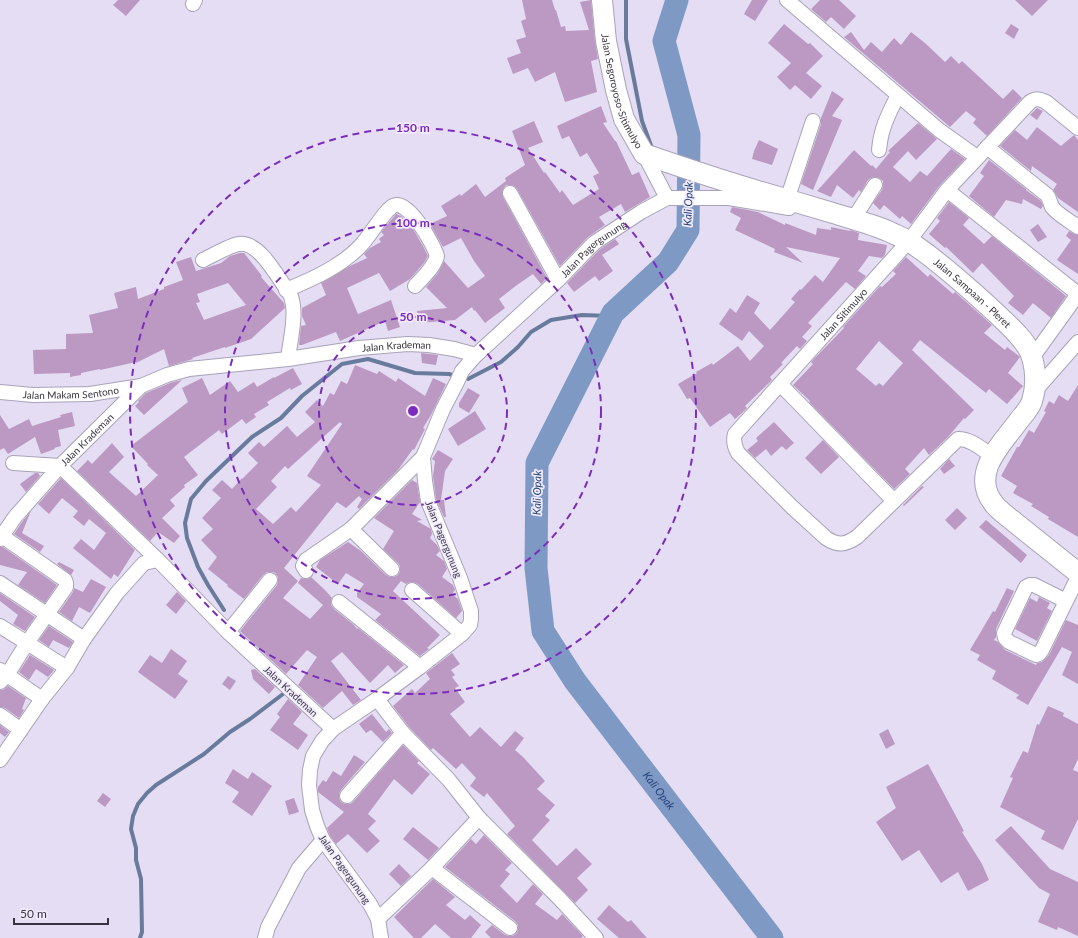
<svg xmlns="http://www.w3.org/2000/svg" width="1078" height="938" viewBox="0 0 1078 938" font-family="Lato,sans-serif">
<rect width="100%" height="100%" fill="#e4ddf4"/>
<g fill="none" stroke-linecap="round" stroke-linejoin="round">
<path stroke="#697b9c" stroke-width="4" d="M626,0v39l16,82 11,30
M463,377l5,2 33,-17 17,-15 13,-15 20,-12 31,-5 29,1
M224,610l-16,-25 -10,-18 -11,-29 -2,-15 6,-24 15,-18 46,-44 29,-19 21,-22 40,-32 26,-5 47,14 34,1 7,2
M140,938l2,-6 -1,-53 -5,-19v-12l-5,-19 2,-13 5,-12 9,-11 9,-8 48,-31 26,-22 20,-13 33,-25"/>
<path stroke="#7f99c5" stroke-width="23" id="s1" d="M677,0l-13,41 25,94 -1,95 -20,32 -55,51 -76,150 -1,105 7,63 32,50 197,257"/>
</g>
<path fill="#bc99c3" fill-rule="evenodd" d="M118,0h22l-14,16 -13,-11z
M522,0h30l3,10h1l5,17 4,-1 1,5 23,-1 -9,-28 11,-2 4,42 3,17 -7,2 6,31 -32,10 -10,-30 -20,10 -7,-14 -15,6 -6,-16 14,-5 -5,-13 10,-3 -5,-16 5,-2z
M752,0h16l-13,21 -11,-7z
M820,0h19l17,16 -12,13 -13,-12 -5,5 -15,-13z
M1015,0h33l-16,16z
M784,24l24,20 2,-1 13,13 -17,17 16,13 -11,13 -16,-14 -5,5 -13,-13 14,-14 -23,-20z
M1011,24l8,5 -5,10 -9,-6z
M851,32l13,18 7,-8 11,10 12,-14 7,7 10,-13 14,11 20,19 6,-6 8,8 3,-3 41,38 10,-10 9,9 -35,38 -14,-13 3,-4 -10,-8 -16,16 -106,-90z
M832,91l12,8 -12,17 10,4 -29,70 -12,-6 20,-60v-6z
M601,106l6,16 -4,1 12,18h1l16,34 7,-3 11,25 -25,15 -4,-8 -22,13 6,8 -17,12 -28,29 -43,-77 -3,-3 -3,-1h-5l-3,4 -1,4 1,4 44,81 -6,6 -8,-10 -16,11 -18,14 6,9 -20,15 -10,-13 -1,1 -2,-4 -17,13 -37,3 -1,-12 30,-3 -21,-21 12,-14 6,-12 24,27 17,-12 -11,-15 -13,-23 -18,9 -13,-23 17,-8 -6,-10 19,-12 1,2 15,-12 9,13 21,-16 -1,-3 20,-13 -13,-34 22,-10 9,21 -15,6 16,25 1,-1 15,21 2,-3 11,15 26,-16 -6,-13 6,-3 -12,-20 -7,4 -11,-21 -7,3 -5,-13z
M1037,108l6,3 -6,9 -7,-5z
M918,123l19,16 -21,21 -8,-9 -15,16 17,15 10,-11 7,5 24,-27 14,10 -25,26 -29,39 -9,-8 -2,3 -16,-14 -4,5 -7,-7 9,-13 1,-4v-5l-4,-3 -4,-1 -4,1 -3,2 -7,12 -2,-2 -6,8 -16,-13 -6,12 -14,-6 37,-41 17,16 1,-1 4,4 14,-17 -2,-1z
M1037,127l24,19 13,-11 4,5v72l-20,-14 -5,-8 4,-6 -25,-18 -1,5 -31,-25 15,-16 12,10z
M759,140l19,9 -6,16 -20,-6 2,-8z
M989,160l37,29v1l15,11 2,5 -2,3 -18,-10 -1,5 -16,-4 -12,17 -25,-21 15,-20 -4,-3z
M949,202l20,16 -6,7 21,19 8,-8 74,60 -15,22 -18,-15 -10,12 -15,-12 6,-7 -32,-33 -9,10 -27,-26 -1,1 -16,-14 11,-13 -3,-3z
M732,207l26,5 27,13v-2l31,12 1,-7 14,2v-3l19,4v-1l9,3 -1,7 29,5 -2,10 -3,3 -13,-2 -11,15 8,5 -11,13 -9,-7 -38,41 4,3 -10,11 5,4 -7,8 -3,-3 -16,17 2,1 -13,13 2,3 -27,26 2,2 -5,5 -7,6 -5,-6 -20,14 -20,-29 -3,1 -9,-15 19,-11 -1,-1 16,-9 1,2 25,-19 12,15 14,-15 -15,-15 -7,10 -23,-17 11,-16 6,5 11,-18 13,8 -6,10 16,17 25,-28 -4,-3 9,-10 1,1 14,-15 8,7 17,-24 -54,-11 17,16 -29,-11 1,-3 -40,-19 6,-12 -11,-6z
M396,214l5,2 5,5 7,8 10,17 5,10 -4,7 -14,16 -20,12 -11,-18 -32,15 11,26 33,-14 9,27 -12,4 -3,-10 -45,20 -4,-9 -34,13h-3l2,-19 5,-1 -4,-9v-8l24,-13 -5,-12 29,-17 17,-8 -3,-4 6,-6 11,-6 -2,-3 5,-4 -3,-3z
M1038,224l9,13 -9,5 -8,-12z
M1069,231l5,3 4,1v39l-21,-14 14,-20 -5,-4z
M615,239l4,5 -17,11 11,16 -14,10 -4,-5 -21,16 -7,-9 32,-33z
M240,253h4l18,23 -1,1 23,26 1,5 -34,31 -26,9v-1l-33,11 1,1 -24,7 -5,-17 -28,14v-1l-36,8v-1l-19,4v2l-11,2v-4l-36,1 -1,-24 33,-1v-15l27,-1 -4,-18 29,-7 -4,-15 22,-6 2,12 26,-10v-2l19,-7 -7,-18 15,-5 5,14 25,-8 9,-7zM228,283l18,22 -42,15 -8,-17 4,-1 -3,-8z
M906,257l22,20 2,-3 23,20 2,-2 37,33 -8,8 21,17 2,-3 12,9 1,1 -12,16 15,13 -16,18 -18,-15 -3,4 -66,-53 -8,10 62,60 -9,9 -1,-1 -16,19 -19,18 -5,-7 -19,21 5,5 -16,15 -85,-87 1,-1 -17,-16 20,-21 -2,-2 33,-34 -1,-1 37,-41 2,1 14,-13 -3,-3zM879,341l24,22 -20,23 -4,-3 -3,3 -20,-17z
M421,353l17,2 -2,10 -14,-2z
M355,365l22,9 2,-3 17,11 2,-4 27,18 8,-18 13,6 -15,31 -8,13 2,1 -11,21 -1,-1 -15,21 -39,39 -2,-2 5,-8 -3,-3 -13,12 -9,-6 -53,66 14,13 -15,17 27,21 13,-14 -25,-22 3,-5 6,1 4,-2 14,13 7,8 -1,3v4l3,4 20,16 3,4 1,-1 46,37 -9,8 -7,-8 -18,18 -28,-31 -11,9 30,39 -8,5 -11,-14 -19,17 -25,-23 19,-28 -10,-7 -21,24 -46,-43 37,-46 1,-4v-4l-3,-4 -3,-1h-5l-4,3 -19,24 -17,-13 1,-1 -20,-16 9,-12 -16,-17 12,-11 -11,-11 19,-20 -9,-8 10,-10 10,9 10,-11v1l16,-16 -10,-10 11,-11 5,5 23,-21 10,11 18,-15 -10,-10 12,-12 6,6 7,-13 4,2 7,-14 6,3zM340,422l2,2 -35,52 14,9 -25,27 -5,-5 -18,17 -17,-15 21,-22 -6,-6 14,-15 3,3z
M293,368l9,16 -11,6 -1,-2 -23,14 2,3 -15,9 2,3 -10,7 -4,-5 -20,15 -3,-4 -35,27 14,18 -14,10 1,2 -15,13 5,6 -13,12 18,18 -6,7 -16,-11 -8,9 -73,-70 11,-11 4,4 20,-21 12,14 -15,15 27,24 22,-21 -11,-10 1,-1 -17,-18 57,-44 -6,-14 20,-10 8,17 20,-14 8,11 16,-10 3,5 17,-10v1z
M182,380l-38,35 -9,-9 4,-4 -1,-1 8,-8 24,-10z
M1078,385v152l-30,-18 1,-2 -18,-11 2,-2 -20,-11 4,-7 -16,-10 16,-29h2l10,-17 5,3 12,-21 -2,-1 5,-10 5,3 5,-9 9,6z
M468,388l12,7 -11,18 -10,-6v-4z
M475,411l11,18 -28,17 -10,-17z
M72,412l3,14 -17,4 3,16 -7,2 1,1 -14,5 -6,-17 -27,17 -4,-6 -4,2v-35l9,14 20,-10 3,7 29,-9 -1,-2z
M774,422l20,21 -8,7 -4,-4 -11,10 -5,-7 -11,9 -8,-8 11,-9 -2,-3z
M823,440l16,17 -18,17 -16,-16z
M438,450l15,9 -8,12 -4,29h3l2,17h-2l-8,-18 -3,-23 2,-15 -3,-2z
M949,459l6,7 -11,8 -4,-5z
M35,473h3l2,3 -14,16 -6,-8z
M61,478l74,72 -17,27 -4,-3 -3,5 -38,-31 8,-9 13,11 12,-17 -17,-14 -5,7 -11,-9 5,-6 -16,-13 -13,16 -11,-10z
M412,480l5,3 3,19 -8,12 10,6 -5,1 14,8 1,5 -2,4 7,7 3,6 -4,4 8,6 3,8 -5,8 11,8 2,5 -3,4 6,5 4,12 -6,7 -38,-34 -5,-2h-3l-4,2 -5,-3 -8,10 47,44 -13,13 2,1 -9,7 -45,-36 6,-6 -24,-17v-4l7,-9 -18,-11 -8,11 -22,-17 4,-7 28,-18 13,9 25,24 4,2h4l4,-2 2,-4v-5l-2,-3 -15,-14 11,-18 -20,-13z
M922,486l2,1 -20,19 -1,-1z
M957,508l10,10 -12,12 -10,-10z
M31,511l-9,22 22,13 -4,6 -26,-18 8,-12z
M986,520l41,35 -6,8 -42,-36z
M0,547h3l54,38 -12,18 -27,-18 9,-13 -27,-7z
M59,562l15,8 -3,5 -14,-11z
M91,579l15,8 -16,26 -11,-6 -7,14 -13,-9 14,-20 1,-4 9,4z
M1007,588l7,3 -18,38v8l-2,3 4,2 7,8 31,15 1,-2 5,-1 7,-7 17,-35 12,5v59l-16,-9 10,-23 -10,-5 -34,58 -12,-7 3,-3 -27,-16 4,-8 -19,-11 3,-5 -10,-5 23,-39 2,1z
M177,592l9,9 -10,13 -10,-9z
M0,593l35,24 -10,14 -12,-7 5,-9 -18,-14z
M1039,597l11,6 -3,5 5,3 -15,30 -22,-12 15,-31 7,4z
M49,626l24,16 -4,6 -16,-8 -4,7 -10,-7z
M171,649l16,12 -9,13 10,7 -13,18 -37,-27 12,-17 12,8z
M452,653l8,11 -9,6 4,5 -3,2 7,9 -4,2 10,14 -15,12 20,23 10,-10 21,20 14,-16 9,7 -9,12 8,7 22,24 -8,8 18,16 -10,11 5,4 -18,20 25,26 19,-18 16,16 -15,14 11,12 -13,13 -68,-69 8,-8 -28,-33 -3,4 -14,-11 6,-8 -14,-15 -6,6 -23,-21 -2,2 -22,-23 -16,-21 19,-17 3,4 15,-14 -4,-6z
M30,655l24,15 -6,7 -12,-8 -7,11 -10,-8z
M255,669l20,18 -6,7 -16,-15 -2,-9z
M228,676l8,5 -6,9 -8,-6z
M8,686l18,12 -4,11 2,1 -5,8 -14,-10 -5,-1v-17h3z
M288,699l14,13 -9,12 15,11 -10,15 -28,-20 10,-13 -3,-3z
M1048,706l16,7 -1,3 15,8v35l-5,11 5,2v47l-15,31 -22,-11 4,-8 -45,-24 13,-29 -3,-1 13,-26 5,2 9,-29 2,1z
M372,714l14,18 3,-3 3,4 -9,9 -12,-12 -5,3 -7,-9z
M0,725l9,7 -4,5 -5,-4z
M888,729l7,15 -9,5 -7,-15z
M403,745l16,16 -2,2 13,11 -18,21 -18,-16 -26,35 8,7 -8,8 12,12 -13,12 -19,-19 -12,10 -6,-8 -3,-8 17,-16 -26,-20v-5l5,-7 3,2 7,-11 8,5 13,-21 11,7 -24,28 -2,4v4l2,4 4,2h5l3,-2z
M928,764l36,67 -2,1 20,32 7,16 -21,11 -10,-19 -17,11 -22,-33 -17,11 -26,-39 20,-14 -10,-21z
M233,769l15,10 4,-7 20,14 -20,30 -20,-14 7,-10 -14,-9z
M103,793l8,6 -6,8 -8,-6z
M294,798l5,14 -10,3 -4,-14z
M1011,826l39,43 28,13v54l-20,-9 -1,3 -19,-8 12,-28 -11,-6 -44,-48z
M413,827l26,21 -11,12 -25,-21z
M484,835l28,28 -7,7 5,4 -10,12 17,17 16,-19 10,10 -8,10 22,16 5,-6 21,22 -2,2h-90l-6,-6 7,-7 13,10 4,1h4l4,-3 1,-4v-4l-3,-4 -70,-54 26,-28 5,5z
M399,864l12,12 -10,10 -12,-12z
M433,879l22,18 -9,8 19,15 5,-5 11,10 -10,13h-20l-16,-14 -14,14h-7l-20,-21z
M609,905l19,17 3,-2 16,18h-28l-22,-19z"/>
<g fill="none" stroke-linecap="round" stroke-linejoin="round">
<g stroke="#a9a2b7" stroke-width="16">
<g id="street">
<path d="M787,0l152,130 38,27"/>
<path d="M193,4l2,-4"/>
<path d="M987,147l60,48c3,4 3,8 5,12 5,7 19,15 26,20"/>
<path d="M879,150c2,-22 9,-35 19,-55"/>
<path d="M644,154l23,44"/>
<path d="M947,190l131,104"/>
<path d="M510,193l48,87"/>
<path d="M787,200l26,-79"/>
<path d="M854,218l21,-33"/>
<path d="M203,260c9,-4 27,-15 36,-16 21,-3 40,36 51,50 8,18 0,46 -2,65"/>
<path d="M286,290c27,-11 58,-25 77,-47 9,-11 16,-23 25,-33 2,-1 3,-3 5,-4 15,-8 41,39 44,50 -3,12 -14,21 -22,30"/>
<path d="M1032,358l46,-64"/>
<path d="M780,384l114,117"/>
<path id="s2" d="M0,392l33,3 57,-1 51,-8"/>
<path d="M1034,392l44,-50"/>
<path id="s3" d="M992,456c-10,-7 -21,-17 -34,-17l-101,98c-12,8 -19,9 -31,1l-34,-31 -54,-54c-4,-7 -5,-12 -3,-19l174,-193 38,-51 83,-88c6,-4 10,-3 16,0l32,26"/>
<path d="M351,529l41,40"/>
<path d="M0,539l15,-22 45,-51 -47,-3"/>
<path d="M306,571l-3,-5 3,-6 45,-31 72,-72"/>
<path d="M0,583l84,56"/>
<path d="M412,590l50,44"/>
<path d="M1066,601l-32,-16h-4l-4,2 -22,46 1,5 4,4 27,13 3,-1 3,-4 36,-73"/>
<path d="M339,602l81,65"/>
<path d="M0,626l67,42"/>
<path d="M228,632l42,-52"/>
<path d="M0,670l42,29"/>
<path d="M0,682l7,-7 20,-32 39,-56v-4l-1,-3 -63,-44"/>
<path d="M377,699l26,34 46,47 30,38 81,81 36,39"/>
<path d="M0,715l21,15"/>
<path id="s4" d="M333,729l-105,-97 -70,-72 -98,-94 81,-80 26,-11 22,-6 99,-10 71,-11 49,-4 21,1 25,4 22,6"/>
<path d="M0,760l42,-61 25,-31 17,-29 33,-46 27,-30 14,-3"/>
<path d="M347,796l56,-63"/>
<path d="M432,868l78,60"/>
<path d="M378,919l54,-51 47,-50"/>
<path d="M265,938l3,-11 31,-59 24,-28"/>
<path id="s5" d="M381,938l-3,-19 -8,-15 -47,-64 -6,-14 -5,-16 -3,-25 1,-15 3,-14 9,-15 11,-12 44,-30 43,-32 42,-33 8,-9 1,-6v-8l-11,-33 -32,-77 -3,-20 -2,-24 20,-48 14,-27 5,-11 14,-16 82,-75 36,-37 47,-31 26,-14h62l60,10"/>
</g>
</g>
<g stroke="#a9a2b7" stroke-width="22">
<g id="secondary">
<path id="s6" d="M602,0l4,41 10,49 8,29 20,35c46,16 91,31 138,44 17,5 34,10 51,15 19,6 39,11 57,19 6,3 14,6 20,10 29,19 61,48 87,72 11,11 26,23 33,38 6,15 7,34 2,49 -2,7 -8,13 -12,18 -17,24 -51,54 -26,85 2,3 6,6 9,9l75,60"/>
</g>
</g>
<use href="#street" stroke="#fff" stroke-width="14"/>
<use href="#secondary" stroke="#fff" stroke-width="20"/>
</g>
<g fill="none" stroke="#7b2cbf" stroke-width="2" stroke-dasharray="7 5">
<circle cx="413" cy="411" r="94"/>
<circle cx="413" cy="411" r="188"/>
<circle cx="413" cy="411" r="283"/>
</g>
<g text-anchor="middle" stroke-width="3.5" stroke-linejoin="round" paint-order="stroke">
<g font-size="10" fill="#37343d" stroke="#f1ebfd">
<text dy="4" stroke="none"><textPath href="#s6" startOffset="94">Jalan Segoroyoso-Sitimulyo</textPath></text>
<text dy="4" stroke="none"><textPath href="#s5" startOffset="859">Jalan Pagergunung</textPath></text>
<text dy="4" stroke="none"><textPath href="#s6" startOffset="523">Jalan Sampaan - Pleret</textPath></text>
<text dy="4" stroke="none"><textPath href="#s3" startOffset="517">Jalan Sitimulyo</textPath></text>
<text dy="4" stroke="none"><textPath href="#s4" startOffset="753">Jalan Krademan</textPath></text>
<text dy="4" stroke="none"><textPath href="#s2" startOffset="71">Jalan Makam Sentono</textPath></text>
<text dy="4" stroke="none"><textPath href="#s4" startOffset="417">Jalan Krademan</textPath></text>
<text transform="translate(444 539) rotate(68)" y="4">Jalan Pagergunung</text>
<text transform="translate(291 691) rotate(43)" y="4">Jalan Krademan</text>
<text transform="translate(345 869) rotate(55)" y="4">Jalan Pagergunung</text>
</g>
<g font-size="11" font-style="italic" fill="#23437a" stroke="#f1ebfd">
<text transform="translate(688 204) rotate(-88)" y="4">Kali Opak</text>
<text transform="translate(537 493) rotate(-89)" y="4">Kali Opak</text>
<text dy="4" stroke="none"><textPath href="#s1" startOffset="882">Kali Opak</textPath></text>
</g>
</g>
<circle cx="413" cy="411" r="6" fill="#7b2cbf" stroke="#f1ebfd" stroke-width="2"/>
<g font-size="12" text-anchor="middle" font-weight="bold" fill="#7b2cbf" stroke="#f1ebfd" stroke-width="3.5" stroke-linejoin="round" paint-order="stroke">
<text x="413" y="132">150 m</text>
<text x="413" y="227">100 m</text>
<text x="413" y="321">50 m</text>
</g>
<path d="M14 918v6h94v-6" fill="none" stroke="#37343d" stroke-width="2"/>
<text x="20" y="918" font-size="12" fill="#37343d" stroke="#f1ebfd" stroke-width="3" paint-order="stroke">50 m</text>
</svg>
